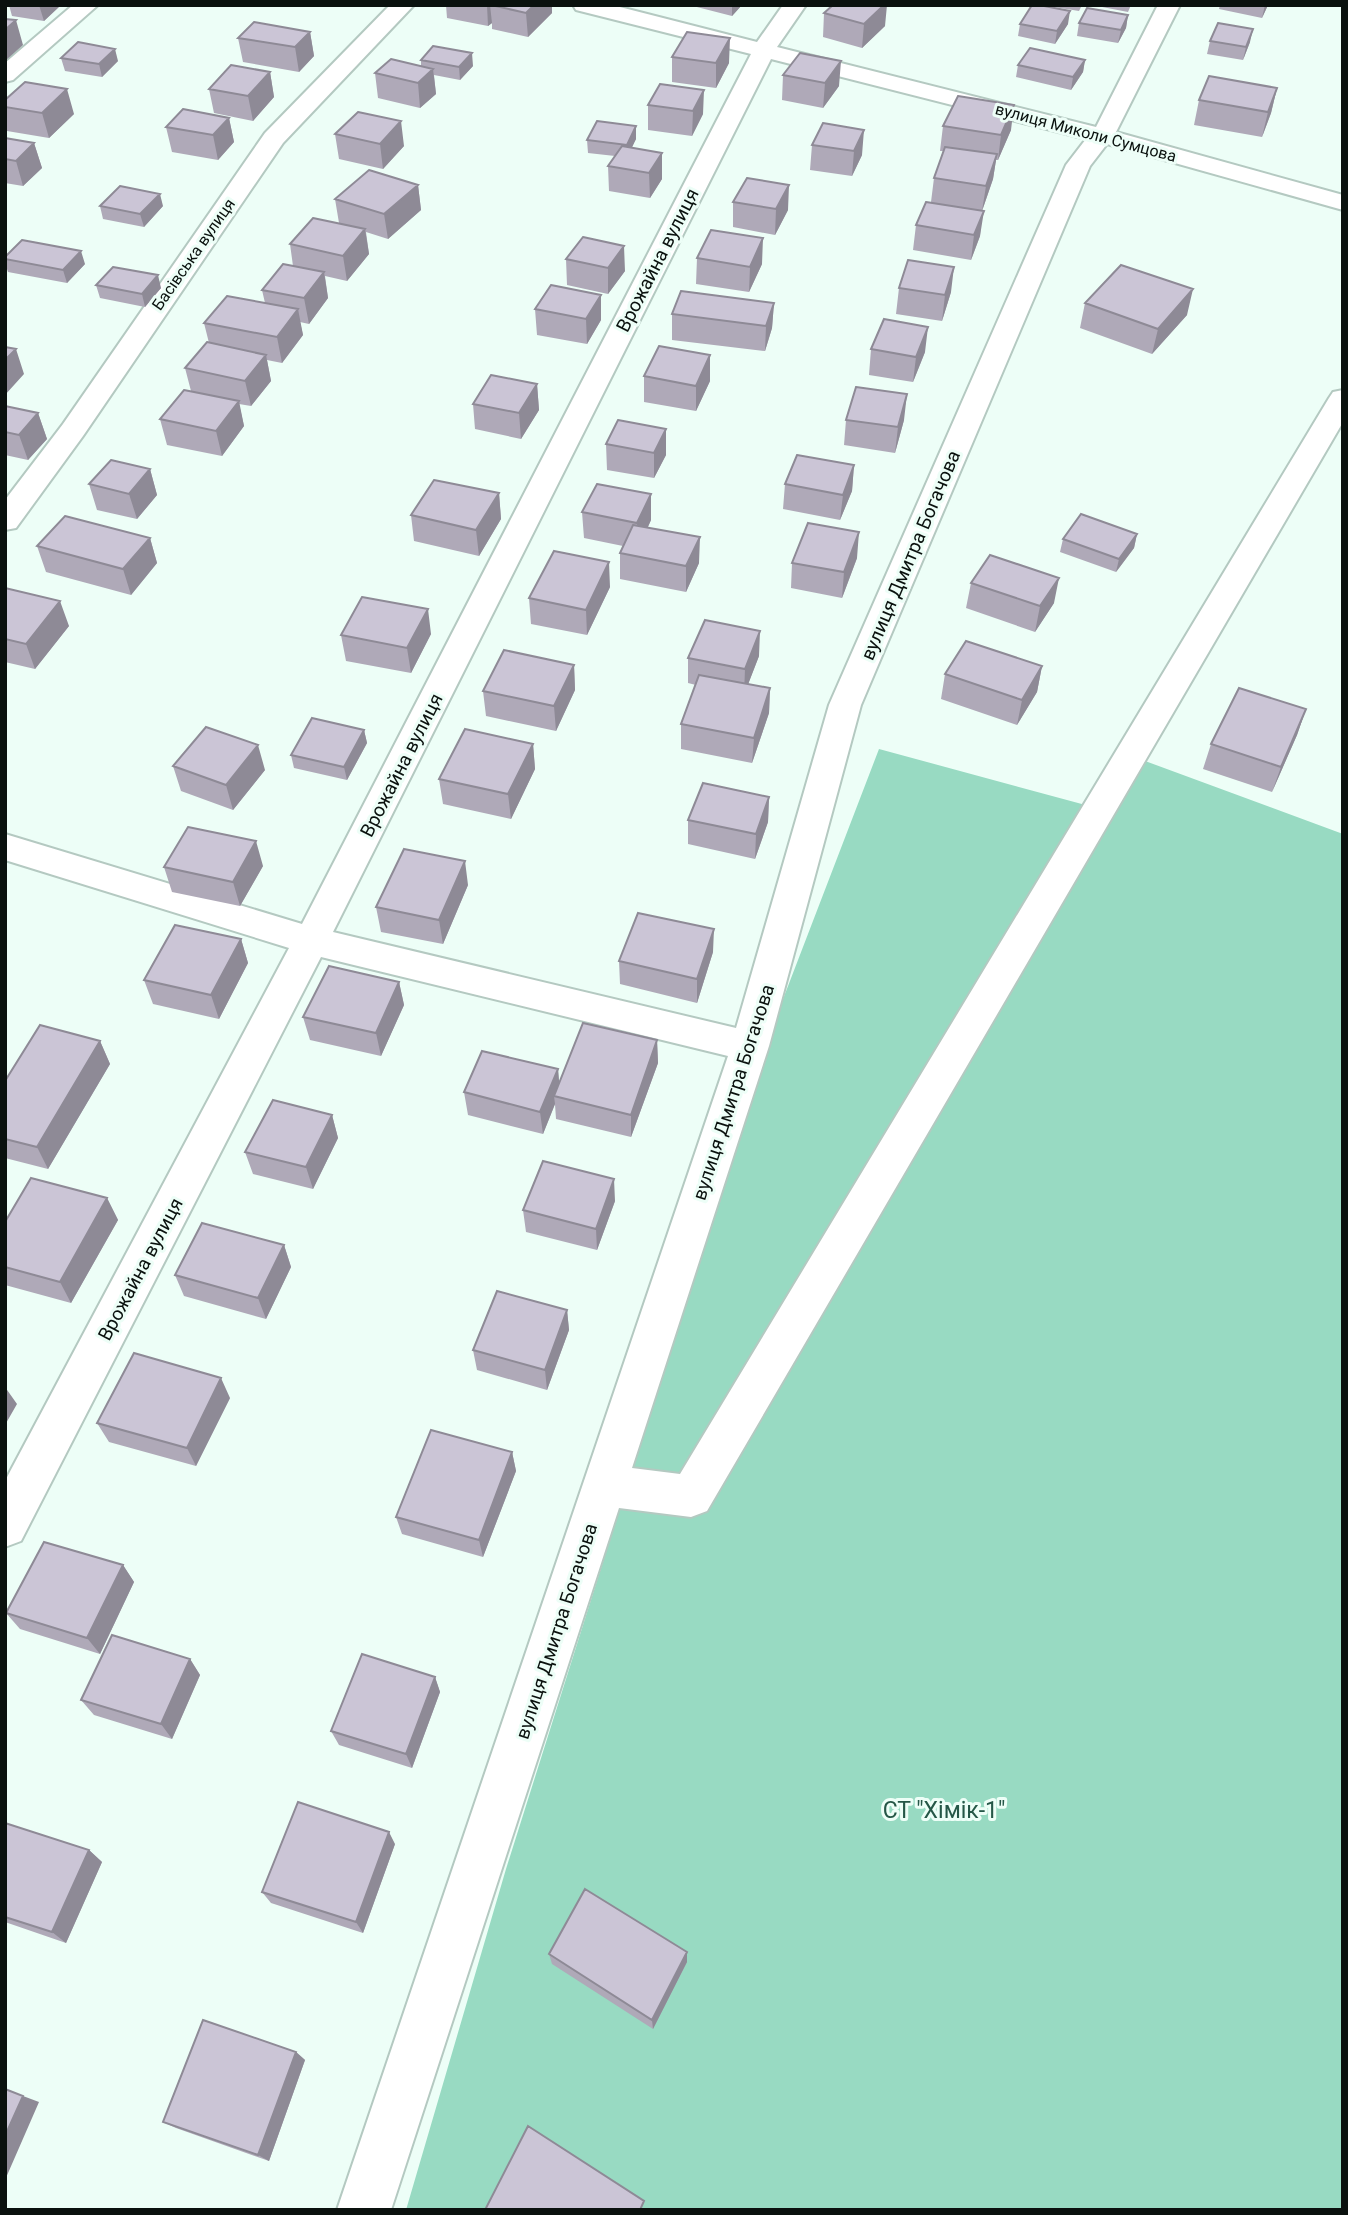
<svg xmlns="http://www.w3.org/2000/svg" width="1348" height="2215" viewBox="0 0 1348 2215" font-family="Roboto,sans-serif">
<rect width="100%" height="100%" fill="#edfef7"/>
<path fill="#98dac2" d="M879,749l225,61 33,-52 206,76v1376h-937l100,-341 264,-836z"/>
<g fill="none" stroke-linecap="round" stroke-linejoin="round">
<g stroke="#b4c9c1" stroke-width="4">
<path id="minor" d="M73,5h25l-85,75 -8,2v-19z
M390,5h24l-131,138 -200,293 -67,92 -11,2v-30l58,-76 202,-291z
M573,5h39l145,37 26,-37h23l-29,42 319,80 62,-122h22l-64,127 227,63v15l-236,-66 -17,22 -229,539 -92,341 -137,422 48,6 649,-1076 4,-6 10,-2v32l-636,1089 -16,6 -72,-9 -228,702h-54l391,-1154 -407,-99 -300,584 -16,6v-66l284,-533 -284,-88v-26l297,90 449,-870 -175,-44zM771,59l315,80 -20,26 -237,540 -93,323 -403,-96z"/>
</g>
<use href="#minor" fill="#fff" fill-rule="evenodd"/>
</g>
<path fill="#afa9b8" d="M9,5h52l-17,16 -32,-5z
M446,5h106v8l-24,24 -36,-8v-6l-4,3 -41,-8z
M689,5h53l-10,11z
M1055,5h27l-3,6 -25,-4z
M1098,5h33l-3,7 -31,-6z
M1220,5h48l-6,13 -43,-9z
M824,13l61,13 -23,22 -39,-11z
M1128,15l-2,13 -8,15 -41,-7 2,-13z
M1020,24h48l-13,20 -37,-8z
M310,32l4,24 -15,16 -56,-10 -5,-24z
M1210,41l40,1 -7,18 -36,-6z
M672,57l57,6 -13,25 -44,-6z
M61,58l57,3 -16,16 -37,-6z
M421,60l52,6 -13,14 -26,-5 2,19 -16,14 -42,-10 -3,-25 46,-7z
M1085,60l-2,12 -12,18 -55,-13 2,-12z
M270,72l4,25 -21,24 -39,-8 -5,-24z
M783,75l56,11 -16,22 -41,-8z
M660,84l43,30 -11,22 -44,-6v-25z
M1277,88l-6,25 -9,24 -68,-12 5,-25z
M5,100l69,14 -25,24 -42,-7 -2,-5z
M229,118l5,24 -16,18 -46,-8 -6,-25z
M823,123l39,32 -10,21 -42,-6 2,-25z
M636,126v13l-5,9 31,5v26l-12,19 -41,-7 -1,-25 7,-10 -27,-3 -1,-13z
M943,126l68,4 -13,30h-2l-3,19 -11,32 -2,25 -9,24 -58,-10 3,-25 15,-23 3,-24 9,-27h-3z
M335,134l69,12 -21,23 -44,-10z
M5,138l29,5 8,25 -19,18 -18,-3z
M418,185l3,25 -33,29 -22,-7 3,22 -22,27 -22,-5 3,22 -19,26 -9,-2 3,13 -21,28 -15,-3 4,21 -20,25 -12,-2 5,22 -22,30 -55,-11 -7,-26 31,-28 -6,-23 24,-25 -5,-20 61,-20 -3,-13 31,-24 -3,-22 49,-21 -4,-24z
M733,202l55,8 -13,25 -42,-8z
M100,206h63l-19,21 -41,-8z
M5,257l80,7 -18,19 -59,-11 -3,-9z
M697,258l65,6 -13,28 -53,-8z
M566,259l59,12 -17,23 -41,-9z
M96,285l65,3 -16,19 -45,-9z
M899,288l52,4 -9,29 -46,-7z
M601,295v25l-14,24 -50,-9 -2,-26z
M774,303l-2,25 -7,23 -93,-11v-26z
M1085,303l102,12 -35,39 -72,-26z
M871,349l54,3 -12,30 -44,-7z
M644,376l66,5 -14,30 -52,-9z
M537,384l2,26 -18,29 -46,-10 -2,-25z
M5,406l33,7 9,26 -19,21 -23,-5z
M846,420h58l-9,33 -51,-8z
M606,444l60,11 -12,23 -47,-8z
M854,465l-2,26 -12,29 -57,-11 2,-25z
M150,469l7,26 -20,24 -40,-9 -8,-26z
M499,493l2,26 -22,37 -65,-15 -3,-26z
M651,494v26l-3,7 51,36 -13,29 -66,-13v-26l3,-7 -39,-8 -2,-26z
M1137,534l-3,14 -18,24 -56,-20 3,-13z
M150,538l7,25 -26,32 -85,-23 -9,-26z
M857,558l-15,40 -51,-10 1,-25z
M971,583l83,20 -19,29 -69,-24z
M610,587l-23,48 -56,-11 -2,-26z
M5,588l64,38 -34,43 -30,-7z
M431,634l-20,39 -65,-12 -5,-26z
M759,656l-11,28 22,4 -1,25 -17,50 -71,-14v-25l15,-39 -8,-2v-25z
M574,665l1,25 -19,41 -70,-15 -3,-25z
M1042,666l-5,26 -20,33 -76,-26 4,-25z
M1306,709l-9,26 -25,57 -69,-23 8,-25z
M364,730l3,13 -20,37 -53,-12 -3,-13z
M533,744l2,25 -24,50 -68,-15 -4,-25z
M173,766l92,4 -32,40 -52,-19z
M769,797l-1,25 -13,37 -67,-15v-24z
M263,866l-23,40 -68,-14 -8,-25z
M468,885l-25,59 -62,-12 -5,-25z
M241,939l7,24 -29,56 -66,-15 -9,-24z
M713,952l-16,51 -77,-19 -1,-23z
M399,982l5,23 -23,51 -71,-16 -7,-23z
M657,1040l1,23 -27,74 -75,-18 -1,-15 -12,30 -75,-19 -4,-23 94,-23 1,15z
M100,1041l10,23 -62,105 -43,-11v-77z
M332,1115l6,23 -25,51 -60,-15 -8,-22z
M107,1198l11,22 -47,83 -66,-18v-63z
M615,1201l-18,49 -71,-18 -3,-22z
M284,1245l7,22 -25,52 -82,-23 -9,-21z
M567,1310l2,20 -22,60 -70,-20 -4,-20z
M230,1398l-34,68 -87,-24 -12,-19z
M512,1452l4,19 -33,86 -81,-23 -6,-17z
M123,1565l11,17 -34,72 -80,-25 -14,-16z
M190,1659l10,16 -28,64 -78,-24 -13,-15z
M435,1677l5,15 -28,76 -73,-23 -8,-14z
M5,1823l84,27 13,12 -36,81 -61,-21z
M395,1844l-32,89 -92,-30 -9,-11z
M549,1954l138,8 -34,67 -101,-65z
M296,2052l9,8 -36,101 -93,-33 -13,-6z"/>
<path fill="#8e8a96" d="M39,5h22l-17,16z
M487,5h3l2,18 -4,3z
M534,5h18v8l-24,24 -2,-24z
M732,5h10l-10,11z
M884,5h3l-2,21 -23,22 2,-24z
M1265,5h3l-6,13z
M1070,11l-2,13 -13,20 2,-13z
M1128,15l-2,13 -8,15 3,-13z
M16,20l7,25 -18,16v-31z
M1253,29l-3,13 -7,18 3,-13z
M310,32l4,24 -15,16 -4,-25z
M730,38l-1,25 -13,25v-25z
M115,49l3,12 -16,16 -3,-13z
M472,53l1,13 -13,14 -1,-13z
M1085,60l-2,12 -12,18 2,-13z
M841,61l-2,25 -16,22 2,-25z
M433,69l3,25 -16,14 -2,-25z
M270,72l4,25 -21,24 -5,-25z
M1277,88l-6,25 -9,24 6,-25z
M67,89l7,25 -25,24 -7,-25z
M704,90l-1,24 -11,22 1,-25z
M1014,105l-3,25 -13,30 3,-25z
M229,118l5,24 -16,18 -5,-25z
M401,121l3,25 -21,23 -3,-25z
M636,126v13l-9,19v-13z
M864,130l-2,25 -10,21 2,-25z
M34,143l8,25 -19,18 -7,-25z
M662,153v26l-12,19 -1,-25z
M997,154l-4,25 -11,32 4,-25z
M418,185l3,25 -33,29 -4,-25z
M789,185l-1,25 -13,25 1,-26z
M160,194l3,12 -19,21 -4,-13z
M984,211l-4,25 -9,24 3,-25z
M365,229l4,25 -22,27 -4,-25z
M763,238l-1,26 -13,28 1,-25z
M624,246l1,25 -17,23v-26z
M81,251l4,13 -18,19 -4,-13z
M954,267l-3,25 -9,29 3,-26z
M324,272l4,26 -19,26 -5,-26z
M158,275l3,13 -16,19 -3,-13z
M1193,289l-6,26 -35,39 6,-25z
M601,295v25l-14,24 -1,-25z
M774,303l-2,25 -7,23 1,-25z
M298,309l5,26 -21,28 -5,-26z
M928,327l-3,25 -12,30 3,-25z
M16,349l8,25 -19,21v-35z
M266,355l5,26 -20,25 -6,-25z
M710,355v26l-14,30v-25z
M537,384l2,26 -18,29 -2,-26z
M907,394l-3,26 -9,33 3,-26z
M239,401l5,25 -22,30 -6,-25z
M38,413l9,26 -19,21 -9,-25z
M666,429v26l-12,23v-25z
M854,465l-2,26 -12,29 3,-25z
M150,469l7,26 -20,24 -8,-25z
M499,493l2,26 -22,37 -3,-26z
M651,494v26l-13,28 -1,-25z
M859,532l-2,26 -15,40 2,-26z
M1137,534l-3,14 -18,24 3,-13z
M700,537l-1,26 -13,29v-26z
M150,538l7,25 -26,32 -8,-26z
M609,562l1,25 -23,48 -1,-25z
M1059,578l-5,25 -19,29 5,-26z
M60,601l9,25 -34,43 -9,-25z
M428,609l3,25 -20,39 -4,-25z
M760,631l-1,25 -15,39 1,-26z
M574,665l1,25 -19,41 -2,-25z
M1042,666l-5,26 -20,33 5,-25z
M770,688l-1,25 -17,50 2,-25z
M1306,709l-9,26 -25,57 9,-25z
M364,730l3,13 -20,37 -3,-13z
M533,744l2,25 -24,50 -3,-25z
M258,745l7,25 -32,40 -7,-25z
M769,797l-1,25 -13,37 1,-25z
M256,841l7,25 -23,40 -7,-24z
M465,861l3,24 -25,59 -4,-24z
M714,929l-1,23 -16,51v-24z
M241,939l7,24 -29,56 -8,-24z
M399,982l5,23 -23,51 -5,-23z
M657,1040l1,23 -27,74v-22z
M100,1041l10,23 -62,105 -11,-22z
M558,1069l2,23 -6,4 1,8 -12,30 -3,-22z
M332,1115l6,23 -25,51 -7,-22z
M614,1179l1,22 -18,49 -1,-21z
M107,1198l11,22 -47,83 -11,-21z
M284,1245l7,22 -25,52 -8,-21z
M567,1310l2,20 -22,60 -2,-20z
M221,1378l9,20 -34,68 -9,-18z
M5,1387l12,17 -12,21z
M512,1452l4,19 -33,86 -4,-17z
M123,1565l11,17 -34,72 -13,-16z
M190,1659l10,16 -28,64 -11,-15z
M435,1677l5,15 -28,76 -6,-14z
M389,1832l6,12 -32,89 -7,-11z
M89,1850l13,12 -36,81 -14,-11z
M687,1952v10l-34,67 -1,-9z
M296,2052l9,8 -36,101 -11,-6z
M23,2096l16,6 -34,78v-44z"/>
<path fill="#cbc5d6" stroke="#8e8a96" stroke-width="2" d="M491,5h43l-8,8z
M833,5h51l-20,19 -40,-11z
M1032,5h7l31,6 -13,20 -37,-7z
M1087,8l41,7 -7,15 -42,-7z
M5,19l11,1 -11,10z
M254,22l56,10 -15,15 -57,-9z
M1218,23l35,6 -7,18 -36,-6z
M687,32l43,6 -14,25 -44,-6z
M78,42l37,7 -16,15 -38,-6z
M433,46l39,7 -13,14 -38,-7z
M1030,48l55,12 -12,17 -55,-12z
M800,53l41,8 -16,22 -42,-8z
M391,59l42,10 -15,14 -43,-10z
M231,65l39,7 -22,24 -39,-7z
M1209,76l68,12 -9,24 -69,-12z
M25,82l42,7 -25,24 -37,-6v-7z
M660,84l44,6 -11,21 -45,-6z
M958,96l56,9 -13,30 -58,-9z
M183,109l46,9 -16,17 -47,-8z
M358,112l43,9 -21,23 -45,-10z
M597,121l39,5 -9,19 -40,-5z
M823,123l41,7 -10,21 -42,-6z
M5,138l29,5 -18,18 -11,-2z
M622,146l40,7 -13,20 -41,-7z
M945,147l52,7 -11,32 -52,-8z
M369,170l49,15 -34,29 -49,-15z
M747,178l42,7 -13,24 -43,-7z
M120,186l40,8 -20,20 -40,-8z
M926,202l58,9 -10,24 -58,-10z
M313,218l52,11 -22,27 -53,-12z
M711,230l52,8 -13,29 -53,-9z
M583,237l41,9 -16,22 -42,-9z
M22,240l59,11 -18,19 -58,-11v-2z
M908,260l46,7 -9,28 -46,-7z
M283,264l41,8 -20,26 -42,-8z
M1121,265l72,24 -35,40 -73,-26z
M113,267l45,8 -16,19 -46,-9z
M551,285l50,10 -15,24 -51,-10z
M681,291l93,12 -8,23 -94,-12z
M227,296l71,13 -21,28 -73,-14z
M884,319l44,8 -12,30 -45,-8z
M207,342l59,13 -21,26 -60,-13z
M659,346l51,9 -14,31 -52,-10z
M5,347l11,2 -11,11z
M491,375l46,9 -18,29 -46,-9z
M856,387l51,7 -9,33 -52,-7z
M184,390l55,11 -23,30 -56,-12z
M5,406l33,7 -19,22 -14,-3z
M618,420l48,9 -12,24 -48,-9z
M797,455l57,10 -11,30 -58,-11z
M111,460l39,9 -21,25 -40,-10z
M434,480l65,13 -23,37 -65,-15z
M597,484l54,10 -14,29 -55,-11z
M1081,514l56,20 -18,25 -56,-20z
M65,516l85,22 -27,31 -86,-23z
M808,523l51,9 -15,40 -52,-9z
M633,525l67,12 -14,29 -66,-13z
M554,551l55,11 -23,48 -57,-12z
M990,555l69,23 -19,28 -69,-23z
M5,588l55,13 -34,43 -21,-5z
M362,597l66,12 -21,39 -66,-13z
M705,620l55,11 -15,38 -57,-11z
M966,641l76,25 -20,34 -77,-26z
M504,650l70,15 -20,41 -71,-15z
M699,675l71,13 -16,50 -73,-14z
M1239,688l67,21 -25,58 -70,-23z
M312,718l52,12 -20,37 -53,-12z
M206,727l52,18 -32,40 -53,-19z
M465,729l68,15 -25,50 -69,-15z
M703,783l66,14 -13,37 -68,-14z
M188,827l68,14 -23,41 -69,-15z
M404,849l61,12 -26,59 -63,-13z
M638,913l76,16 -17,50 -78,-18z
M175,925l66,14 -30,56 -67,-15z
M329,966l70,16 -23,51 -73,-16z
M583,1023l74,17 -26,75 -77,-19z
M40,1025l60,16 -63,106 -32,-8v-58z
M482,1051l76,18 -18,43 -76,-20z
M273,1100l59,15 -26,52 -61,-15z
M543,1161l71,18 -18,50 -73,-19z
M31,1178l76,20 -47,84 -55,-15v-45z
M202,1223l82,22 -26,53 -83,-23z
M497,1291l70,19 -22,60 -72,-20z
M134,1353l87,25 -34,70 -90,-25z
M431,1430l81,22 -33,88 -83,-23z
M44,1542l79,23 -36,73 -81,-25z
M112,1635l78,24 -29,65 -80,-24z
M362,1654l73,23 -29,77 -75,-23z
M298,1802l91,30 -33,90 -94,-30z
M5,1823l84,27 -37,82 -47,-15z
M585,1889l102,63 -35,68 -103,-66z
M203,2020l93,32 -38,103 -95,-33z
M5,2089l18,7 -18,40z
M528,2126l116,75 -4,9h-155z"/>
<g text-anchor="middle" stroke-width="6" stroke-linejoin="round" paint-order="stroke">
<g font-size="16" fill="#0a110e" stroke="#edfef7">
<text transform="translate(1086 132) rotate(15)" y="6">вулиця Миколи Сумцова</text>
<text transform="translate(193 254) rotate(-55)" y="6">Басівська вулиця</text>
</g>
<g font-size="19" fill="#0a110e" stroke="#edfef7">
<text transform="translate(657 260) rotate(-63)" y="7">Врожайна вулиця</text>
<text transform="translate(910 555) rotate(-67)" y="7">вулиця Дмитра Богачова</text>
<text transform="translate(401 765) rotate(-63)" y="7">Врожайна вулиця</text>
<text transform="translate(733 1092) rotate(-72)" y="7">вулиця Дмитра Богачова</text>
<text transform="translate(140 1269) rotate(-62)" y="7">Врожайна вулиця</text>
<text transform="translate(556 1631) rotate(-72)" y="7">вулиця Дмитра Богачова</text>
</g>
<g font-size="23" fill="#255747" stroke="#edfef7">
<text x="944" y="1818">СТ "Хімік-1"</text>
</g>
</g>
<rect width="1348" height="2215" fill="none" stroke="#0a110e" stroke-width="14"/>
</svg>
